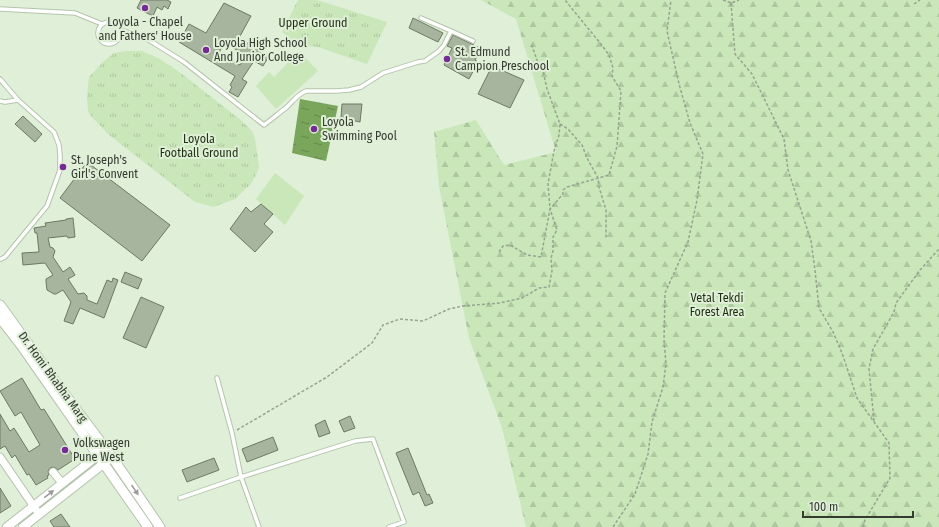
<svg xmlns="http://www.w3.org/2000/svg" width="939" height="527" viewBox="0 0 939 527" font-family="'Fira Sans Condensed',sans-serif">
<defs>
<pattern id="grass-tufts" width="24" height="20" patternUnits="userSpaceOnUse"><rect width="24" height="20" fill="#c9e7b8"/><path d="M3 7l-1-3M5 7V3M7 7l1-3M15 17l-1-3M17 17v-4M19 17l1-3" fill="none" stroke="#adc79f"/></pattern>
<pattern id="forest-firs" width="22" height="20" patternUnits="userSpaceOnUse"><rect width="22" height="20" fill="#c9e7b8"/><path d="M5 1l3.5 6h-7zM16 11l3.5 6h-7z" fill="#adc79f"/></pattern>
<pattern id="water-ripples" width="26" height="14" patternUnits="userSpaceOnUse"><rect width="26" height="14" fill="#79a65a"/><path d="M2 4q2-2 4 0t4 0M15 11q2-2 4 0t4 0" fill="none" stroke="#64884b"/></pattern>
</defs>
<rect width="100%" height="100%" fill="#e0efd7"/>
<path fill="url(#grass-tufts)" d="M298,0h19l70,22 -20,42 -49,-17 -12,-1 -7,-2 -8,-5 -9,-7z
M126,51h16l18,8 22,15 60,47 10,10 3,8 4,28 -4,10 -6,9 -6,5 -7,8 -7,2 -15,6 -19,-5 -87,-68 -17,-18 -3,-5 -1,-14 2,-20 15,-16 10,-8z"/>
<path fill="url(#forest-firs)" d="M481,0h458v527h-413l-24,-99 -33,-90 -30,-152 -5,-54 42,-12 28,45 52,-13 -40,-133z"/>
<path fill="#c9e7b8" d="M299,51l19,20 -42,38 -20,-23 13,-14 5,5z
M275,173l29,23 -19,29 -29,-26z"/>
<path fill="url(#water-ripples)" d="M300,99l38,7 -12,55 -34,-8z"/>
<path fill="#a7b59e" stroke="#6c7a64" fill-rule="evenodd" d="M141,0h26l4,2 -3,7 -4,-3 -2,4 -5,-3 -4,9 -16,-8z
M224,3l27,13 -12,22 30,18 -6,10 -9,-5 -12,18 5,3 -9,15 -9,-5 3,-5 -2,-2 5,-9 -56,-34 10,-18 17,9zM224,42l22,14 -6,9 -21,-12z
M413,18l30,15 -5,9 -29,-14z
M453,35l29,14 -7,11 3,2 -9,17 -25,-14 8,-17 -5,-2z
M492,66l32,14 -14,28 -32,-14z
M342,104h20l-2,18 -19,-4z
M23,116l19,18 -7,8 -20,-18z
M87,162l83,63 -28,36 -82,-63z
M261,204l12,10 -9,10 9,8 -18,20 -25,-23 16,-22 5,5z
M73,218l2,19 -7,1 -1,-2 -19,2 2,9 3,1 2,3 -2,6 10,15 7,-5 5,8 -7,4 10,15 6,-1 3,3v4l10,4 10,-24 5,2 1,-4 5,2 -14,38 -24,-10 -7,16 -9,-3 7,-19 -8,-12 -7,4h-2l-7,-4 -1,-8v-3l7,-4 -8,-12 -22,2 -1,-12 17,-1 -2,-19h-2l-1,-5 12,-2 -1,-3 21,-3v-1z
M125,272l17,7 -4,10 -17,-7z
M141,297l23,10 -18,41 -23,-10z
M22,378l19,32 3,-1 31,50 -17,11 -4,-3 -4,1 -2,3 1,4 -2,1 1,2 -12,7 -7,-11 -2,1 -12,-20 -3,3 -7,-12 -5,3v-35l10,17 4,-3 15,24 11,-7 -19,-33 -6,4 -15,-25z
M350,416l5,12 -11,4 -5,-11z
M325,420l5,13 -11,4 -4,-12z
M273,437l5,13 -31,12 -5,-13z
M408,448l19,47 2,-1 4,9 -8,3 -6,-14 -6,3 -17,-42z
M214,458l5,12 -32,12 -5,-12z
M0,488l11,18 -11,7z
M61,514l9,13h-16l-4,-6z"/>
<g fill="none" stroke-linecap="round" stroke-linejoin="round">
<g stroke="#b5c4ac" stroke-width="5.5">
<path id="service" d="M0,9l75,4 27,11
M98 33a11 11 0 1 1 22 0a11 11 0 1 1-22 0Z
M119,30l25,7 40,25 80,63c8,-6 15,-12 23,-18 6,-6 11,-13 19,-16h30l13,-1 12,-3 22,-14 35,-11 7,-1 14,-10 5,-6 7,-14 -30,-13
M451,31l22,10
M0,79l18,21 36,32 5,13 1,10v15l-13,36 -42,51 -4,2
M0,101l5,1 13,-2
M217,378l15,55 9,44 18,50
M180,498l61,-21 114,-36 18,-2 31,83 -15,5"/>
</g>
<g stroke="#b5c4ac" stroke-width="9">
<path id="minor" d="M0,457l39,57
M53,472l9,11"/>
</g>
<g stroke="#b5c4ac" stroke-width="10">
<path id="tertiary" d="M7,527l95,-75
M23,527l89,-70"/>
</g>
<g stroke="#b5c4ac" stroke-width="11">
<path id="secondary" d="M0,305l57,79 55,73 48,70
M0,318l21,27 127,182"/>
</g>
<path stroke="#98a391" stroke-width="1.5" stroke-dasharray="3 2" stroke-linecap="butt" d="M723,0l8,3 8,-3
M731,3l4,51 17,20 32,65 4,31 23,71 4,29 4,38 14,24 9,21 15,45 32,45 1,35 -25,42 -2,7
M914,4l6,-4
M560,124l8,5 14,16 5,13 11,20 1,9 7,23v29
M499,252l4,-6 7,-1 17,10 14,2 9,-48 -2,-25 6,-33 5,-16 1,-11 -13,-35 -4,-18 -5,-8 -7,-20
M874,421l-5,-52 4,-20 21,-37 2,-9 24,-33 19,-21
M237,430l90,-53 45,-34 11,-18 17,-6 23,2 26,-12 14,-3 37,-3 22,-5 17,-10 10,-1 3,-16 -1,-13 2,-7v-14l4,-7 -7,-21 13,-15v-4l4,-3 42,-12 8,-29 4,-55 -9,-15 1,-8 -4,-13 -8,-11 -10,-12 -26,-32
M613,527l22,-33 13,-40 4,-32 11,-35 3,-23 -2,-24 1,-47 23,-51 9,-42 6,-46 -13,-31 -11,-39 -12,-53 4,-31"/>
<use href="#service" stroke="#fff" stroke-width="3.5"/>
<use href="#minor" stroke="#fff" stroke-width="7"/>
<use href="#tertiary" stroke="#fff" stroke-width="8"/>
<use href="#secondary" stroke="#fff" stroke-width="9"/>
</g>
<defs><path id="oneway-solid" d="M-6-.8H1V-3.2L6.5 0L1 3.2V.8H-6Z"/></defs>
<g fill="#9a9d98">
<use href="#oneway-solid" transform="translate(135 490) rotate(56)"/>
<use href="#oneway-solid" transform="translate(49 494) rotate(-38)"/>
</g>
<g fill="#782999" stroke="#e0efd7" stroke-width="1.5">
<circle cx="145" cy="8" r="4"/>
<circle cx="206" cy="50" r="4"/>
<circle cx="447" cy="59" r="4"/>
<circle cx="314" cy="129" r="4"/>
<circle cx="63" cy="167" r="4"/>
<circle cx="65" cy="450" r="4"/>
</g>
<g text-anchor="middle" stroke-width="4" stroke-linejoin="round" paint-order="stroke">
<g font-size="12" fill="#353b31" stroke="#e0efd7" text-anchor="start">
<text x="145" y="26" text-anchor="middle">Loyola - Chapel<tspan x="145" dy="14">and Fathers' House</tspan></text>
<text x="214" y="47">Loyola High School<tspan x="214" dy="14">And Junior College</tspan></text>
<text x="455" y="56">St. Edmund<tspan x="455" dy="14">Campion Preschool</tspan></text>
<text x="322" y="126">Loyola<tspan x="322" dy="14">Swimming Pool</tspan></text>
<text x="71" y="164">St. Joseph's<tspan x="71" dy="14">Girl's Convent</tspan></text>
<text x="73" y="447">Volkswagen<tspan x="73" dy="14">Pune West</tspan></text>
</g>
<g font-size="12" fill="#1d3010" stroke="#e0efd7">
<text x="313" y="27">Upper Ground</text>
<text x="199" y="143">Loyola<tspan x="199" dy="14">Football Ground</tspan></text>
<text x="717" y="302">Vetal Tekdi<tspan x="717" dy="14">Forest Area</tspan></text>
</g>
<g font-size="12" fill="#353b31" stroke="#e0efd7">
<text transform="translate(53 377) rotate(54)" y="4">Dr. Homi Bhabha Marg</text>
</g>
</g>
<path d="M803 511v6h110v-6" fill="none" stroke="#353b31" stroke-width="2"/>
<text x="809" y="511" font-size="12" fill="#353b31" stroke="#e0efd7" stroke-width="3" paint-order="stroke">100 m</text>
</svg>
